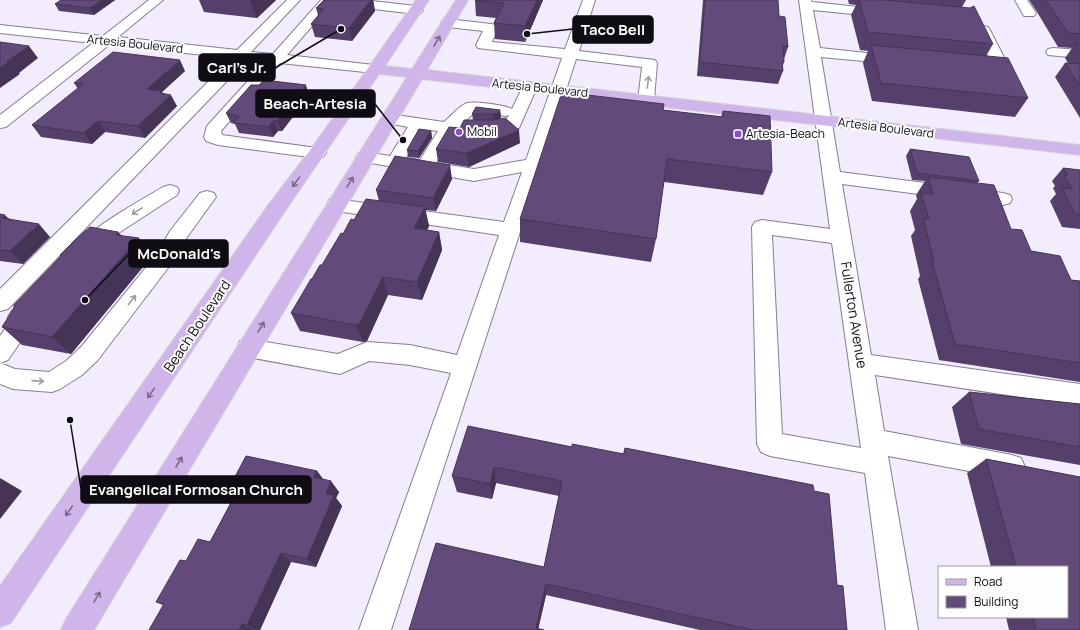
<svg xmlns="http://www.w3.org/2000/svg" width="1080" height="630" viewBox="0 0 1080 630" font-family="Manrope,sans-serif">
<rect width="100%" height="100%" fill="#f3ecfd"/>
<g fill="none" stroke-linecap="round" stroke-linejoin="round">
<g stroke="#867d91" stroke-width="2">
<path id="minor" d="M149,0h14l-45,37 119,13 50,-50h13l-49,52 22,2 48,-54h42l53,6 5,1 2,3 -2,3 -5,1 -85,-10 -44,51 87,10 5,1 2,3 -2,3 -5,1 -94,-10 -59,68 1,4 95,13 6,1 3,4 -3,4 -6,1 -99,-13 -12,-4 -2,-4 3,-11 58,-64 -18,-2 -239,249 -8,2v-22l232,-231 -123,-13 -103,82 -6,1v-13l93,-72 -93,-10v-8l103,11z
M583,0h12l-16,51 76,9 2,3 -3,37 -2,3 -6,2 -6,-2 -2,-3 4,-33 -66,-8 -185,571h-32l92,-257 -41,-8 -41,-4 -29,13 -92,-17 -8,-2 -3,-7 3,-7 8,-2 90,15 29,-12 43,3 47,10 42,-120 -163,-24 -7,-1 -2,-5 2,-5 7,-1 168,23 18,-50 -48,9 -109,-19 -6,-1 -3,-4 3,-4 6,-1 25,4 18,-29 -25,-5 -2,-3 2,-3 6,-2 55,8c7,-6 15,-16 23,-19 7,-2 39,2 45,6l12,-25 5,-2 5,2 3,3 -18,41 -25,4h-40l-18,31 38,6 52,-9 36,-102 -84,-10 -2,-3 7,-14 -35,-4 -5,-1 -2,-3 2,-3 5,-1 43,5 5,1 2,3 -6,14 73,7zM475,112l30,4 4,-1 -3,5 -12,2h-30zM423,129l15,2 -18,29 -14,-2z
M799,0h12l1,2 75,8 2,3 -2,3 -5,1 -69,-7 7,38 75,8 5,1 2,3 -2,3 -5,1 -74,-7 19,115 163,21 7,2 2,4 -2,4 -7,2 -161,-21 29,171 209,29v22l-205,-31 9,56 128,24 9,3 4,9 -4,9 -9,3 -124,-23 30,174h-32l-21,-157 -95,-17 -9,-4 -4,-8 -5,-217 3,-5 7,-2 68,9zM772,235l60,8 29,205 -79,-14z
M1015,0h12l9,13 -2,3h-10z
M983,26l5,1 2,3 21,41 -3,3c-8,2 -16,1 -24,-1l-2,-3 2,-3 9,-1 -17,-36 2,-3z
M1053,48l27,2v8l-32,-3 -2,-3 2,-3z
M170,185l7,2 2,4 -2,4 -57,37 -27,22 -7,2 -7,-2 -3,-5c11,-20 66,-49 87,-62z
M207,191l7,2 2,4 -31,43 -14,24 -74,97 -15,14 -22,14 -8,3 -39,-3 -13,-5v-21l15,6 34,3 17,-11 15,-14 76,-93 13,-23 30,-38z
M24,303l8,3 3,6 -4,7 1,6 -24,35 -8,3v-27l9,-13 -1,-6c4,-8 8,-11 16,-14z"/>
</g>
<g stroke="#d4d3d5" stroke-width="2">
<path id="major" d="M416,0h13l-44,66 27,3 44,-69h12l-41,70 653,75v10l-658,-76 -328,551h-33l5,-11 341,-542 -28,-3 -96,140 -272,409 -11,4v-41l269,-382 42,-55z"/>
</g>
<path stroke="#7d7884" stroke-width="1.5" stroke-dasharray="2.5 1.5" stroke-linecap="butt" d="M319,93l6,-3"/>
<use href="#minor" fill="#fff" fill-rule="evenodd"/>
<use href="#major" fill="#cfb5ea" fill-rule="evenodd"/>
</g>
<path fill="#54406a" d="M61,0h54l-21,15 -35,-4 -4,-7z
M199,0h77l-19,18 -53,-6z
M324,0h49l2,11 -23,30 -37,-4 -4,-13 7,-9 -2,-7z
M475,0h68l-18,42 -30,-3 -1,-16 2,-5 -20,-2z
M703,0h75l1,16 9,31 -4,12v3l-2,6 1,3 -5,13 -81,-8z
M848,0h118l-4,7 31,37 -7,12 42,42 -13,19 -143,-16 -9,-38 5,-12 -8,-1 -9,-35 5,-10 -7,-1z
M1029,0h51v118l-25,-41 10,-14h3l-3,-5 7,-10 -14,-1 -21,-35z
M185,71l-23,21 1,2 14,12 -32,32 -40,-6 -13,12 -51,-7 -9,-12 46,-36 -4,-6z
M309,96l-27,35h-4l-5,6 -34,-4 -4,-9 -4,-1 -5,-10z
M500,110l1,7 -2,2 21,24 -51,24 -31,-5 -2,-13 24,-21 13,-8 -1,-6z
M663,110l58,7 2,-6 49,61 -9,23 -99,-13 -8,57 -5,23 -131,-20v-23z
M431,131l1,7 -13,20 -11,-1 -1,-7z
M910,149l69,32 -2,2 34,46 20,22 40,29 9,1v101l-141,-22 -21,-81 2,-3 -9,-40 4,-6 -5,-19 7,-12 -1,-4 9,-14 -13,-1 -6,-24z
M1063,168l17,2v59l-18,-2 -12,-26 6,-7 -3,-6 2,-2 -3,-5z
M452,179l-16,32 -11,-1 4,16 -2,4 12,2 3,18 -20,50 -34,-5 -21,46 -4,1 -63,-11 -9,-18 21,-34 10,-14 21,-31 11,-14 25,-19 -3,-11z
M0,214l10,5 40,18 -27,27 -23,-3z
M118,232l3,3 31,21 -81,98 -49,-9 -20,-18 59,-71 -1,-1z
M969,392l111,12v61l-119,-21 -9,-37z
M572,447l51,7 2,-6 189,43 23,94 10,45h-147l-154,-35 -8,34 -129,1 135,-63 15,-71 -63,-13 -4,16 -35,-7 -5,-16z
M986,459l94,18v153h-71l-3,-13h61v-50h-76l-24,-94z
M317,471l6,8 16,13 -3,6 6,8 -26,61 -25,-5 -31,68h-111l14,-25 -7,-3 30,-41 24,-19 24,-46 -6,-6z"/>
<path fill="#453456" d="M102,0h13l-21,15 -4,-7z
M251,0h25l-19,18 -7,-17z
M371,0h2l2,11 -23,30 -3,-13z
M537,0h6l-18,42v-16z
M29,46l9,12 -19,15 1,1 -20,14v-20l7,-7z
M180,60l5,11 -23,21 4,7 5,-4 6,11 -32,32 -7,-12 9,-37z
M306,85l3,11 -27,35 -5,-10z
M500,110l1,7 -2,3h-5l-1,-6z
M274,120l4,11 -5,6 -4,-10z
M98,121l7,11 -13,12 -8,-11z
M519,130l1,13 -51,24 -2,-14z
M431,131l1,7 -13,20 -1,-7z
M450,165l2,14 -16,32 -3,-13z
M425,207l4,19 -10,21 -5,-19z
M5,215l13,13 -16,-10z
M39,224l11,13 -27,27 -13,-13z
M118,232l12,16 9,-10 13,18 -81,98 -19,-17 64,-102z
M439,232l3,18 -20,50 -5,-18z
M383,277l5,18 -21,46 -4,1 -7,-17z
M494,467l2,16 -4,16 -2,-15z
M317,471l8,11 -11,-5z
M0,478l22,13 -22,28z
M331,481l8,11 -3,6 6,8 -26,61 -9,-8 19,-65z
M281,553l10,9 -31,68h-3l-10,-5z
M546,584v11l-8,35 -2,-2z
M242,624l12,6h-15z"/>
<path fill="#624b7b" stroke="#453456" d="M61,0h41l-12,8 -35,-4z
M324,0h47l-22,28 -38,-4 13,-15 -8,-1z
M475,0h62l-12,26 -31,-3 10,-20z
M705,0h73l1,16 6,1 3,30 -5,-1 1,16h-2l1,9 -83,-9z
M859,0h26l85,8 4,-2 19,38 -125,-12z
M1046,0h34v34l-12,-1z
M0,42l29,4 -22,15h3l-10,7z
M1075,44l5,1v7z
M871,45l137,13 20,40 -147,-15z
M113,52l67,8 -33,29 15,2 -2,2 11,2 -33,31 -40,-5 -14,12 -52,-8 51,-41 -9,-1z
M1065,63l15,1v22z
M264,80l42,5 -29,36 -3,-1 -5,7 -35,-4 5,-7 -13,-3 25,-28h8z
M562,92l102,12 -1,6 60,7v-6l47,5 2,56 -105,-13 -11,80 -136,-20z
M476,107l24,3 -1,3 -6,1h-21z
M505,118l14,12 -52,23 -31,-4 13,-22 11,1 4,-8h29z
M419,129l12,2 -13,20 -11,-1z
M910,149l59,8 10,24 -62,-8z
M395,156l55,9 -17,33 -57,-8z
M1063,168l17,2v44h-5l-13,-26 10,1 -8,-14h4z
M928,177l66,8 17,44 11,1 9,21 29,5 11,24 9,1v82l-125,-19 -23,-83h2l-11,-43 6,1 -8,-26 12,1z
M366,199l59,8 -11,21 25,4 -22,50 -34,-5 -23,46 -4,2 -65,-12 20,-34h1l8,-14h2l19,-32 2,1 8,-15 3,1z
M0,214l5,1 -3,3 37,6 -29,27 -10,-1z
M90,227l28,5 -2,3 23,3 -87,99 -50,-10 12,-19v-3l48,-50h-2l17,-17z
M969,392l111,12v43l-101,-18z
M468,426l104,21v-3l52,10 1,-6 188,37 1,6 15,3 8,91 6,1 4,44h-94l-207,-46 -10,44 8,2h-135l27,-87 108,24 18,-86 -68,-14 -4,17 -38,-8z
M246,456l71,15 -3,6 17,4 -5,13 8,1 -27,64 -26,-6 -34,72 -5,-1 -3,6h-90l15,-26 -8,-2 24,-42 6,1 12,-22 12,3 27,-50 -9,-2z
M986,459l94,18v153h-44l-3,-13h34v-50h-51z"/>
<defs><path id="oneway-shaft" d="M-6 0H5M1.5-3L5.5 0L1.5 3" fill="none" stroke-width="1.6" stroke-linecap="round" stroke-linejoin="round"/></defs>
<g stroke="#796989">
<use href="#oneway-shaft" transform="translate(437 41) rotate(-59)"/>
<use href="#oneway-shaft" transform="translate(296 182) rotate(126)"/>
<use href="#oneway-shaft" transform="translate(350 182) rotate(-58)"/>
<use href="#oneway-shaft" transform="translate(261 327) rotate(-59)"/>
<use href="#oneway-shaft" transform="translate(151 393) rotate(125)"/>
<use href="#oneway-shaft" transform="translate(179 462) rotate(-59)"/>
<use href="#oneway-shaft" transform="translate(69 511) rotate(125)"/>
<use href="#oneway-shaft" transform="translate(97 597) rotate(-59)"/>
</g>
<g stroke="#9f9ea1">
<use href="#oneway-shaft" transform="translate(648 82) rotate(-83)"/>
<use href="#oneway-shaft" transform="translate(137 211) rotate(148)"/>
<use href="#oneway-shaft" transform="translate(132 300) rotate(-52)"/>
<use href="#oneway-shaft" transform="translate(38 381) rotate(4)"/>
</g>
<g fill="#8d4fc5" stroke="#fdfdfd" stroke-width="1.5">
<circle cx="459" cy="132" r="4"/>
<rect x="734" y="130" width="8" height="8" rx="2"/>
</g>
<g text-anchor="middle" stroke-width="4" stroke-linejoin="round" paint-order="stroke">
<g font-size="12" fill="#0f0c13" stroke="#fdfdfd">
<text transform="translate(135 44) rotate(6)" y="4">Artesia Boulevard</text>
<text transform="translate(540 88) rotate(6)" y="4">Artesia Boulevard</text>
<text transform="translate(886 128) rotate(7)" y="4">Artesia Boulevard</text>
</g>
<g font-size="12" fill="#0f0c13" stroke="#fdfdfd" text-anchor="start">
<text x="467" y="136">Mobil</text>
<text x="746" y="138">Artesia-Beach</text>
</g>
<g font-size="14" fill="#0f0c13" stroke="#fdfdfd">
<text transform="translate(854 315) rotate(81)" y="5">Fullerton Avenue</text>
<text transform="translate(197 326) rotate(-56)" y="5">Beach Boulevard</text>
</g>
</g>
<path fill="none" stroke="#0f0c13" stroke-width="1.5" d="M527 34L573 29M341 29L275 68M403 140L375 104M85 300L129 254M70 420L81 489"/>
<g fill="#0f0c13" stroke="#fdfdfd" stroke-width="1.5">
<circle cx="527" cy="34" r="4"/>
<circle cx="341" cy="29" r="4"/>
<circle cx="403" cy="140" r="4"/>
<circle cx="85" cy="300" r="4"/>
<circle cx="70" cy="420" r="4"/>
</g>
<g fill="#0f0c13" stroke="#0f0c13" stroke-width="1.5">
<rect x="573" y="16" width="80" height="27" rx="4"/>
<rect x="199" y="54" width="76" height="27" rx="4"/>
<rect x="256" y="90" width="119" height="27" rx="4"/>
<rect x="129" y="240" width="99" height="27" rx="4"/>
<rect x="81" y="476" width="230" height="27" rx="4"/>
</g>
<g font-size="15" text-anchor="middle" font-weight="bold" fill="#fff">
<text x="613" y="35">Taco Bell</text>
<text x="237" y="73">Carl's Jr.</text>
<text x="315" y="109">Beach-Artesia</text>
<text x="179" y="259">McDonald's</text>
<text x="196" y="495">Evangelical Formosan Church</text>
</g>
<rect x="938" y="566" width="130" height="52" fill="#fdfdfd" stroke="#9e9d9f"/>
<rect x="946" y="579" width="20" height="6" fill="#cfb5ea" stroke="#9e9d9f"/>
<text x="974" y="586" font-size="12" fill="#0f0c13">Road</text>
<rect x="946" y="596" width="20" height="12" fill="#624b7b" stroke="#9e9d9f"/>
<text x="974" y="606" font-size="12" fill="#0f0c13">Building</text>
</svg>
